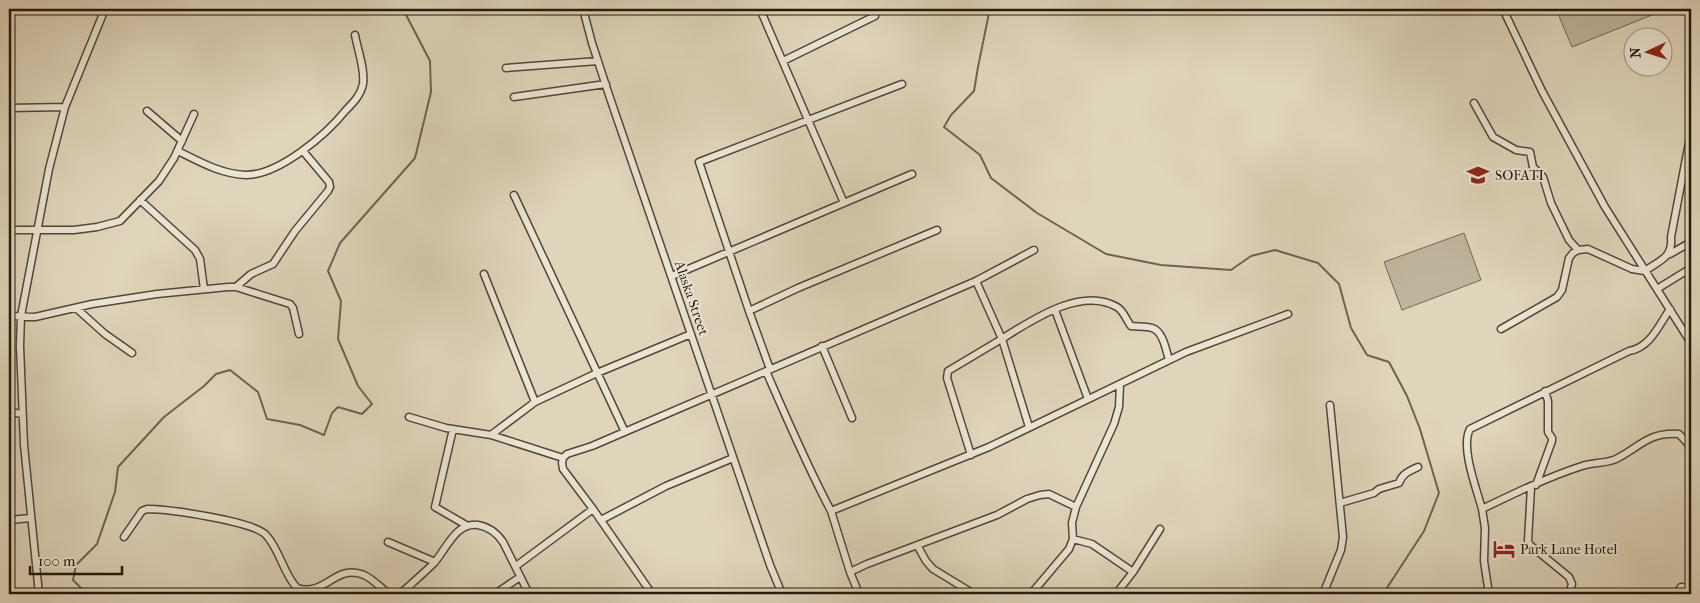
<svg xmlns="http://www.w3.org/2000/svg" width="1700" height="603" viewBox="0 0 1700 603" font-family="'IM FELL French Canon',serif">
<rect width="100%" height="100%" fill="#dfd5bb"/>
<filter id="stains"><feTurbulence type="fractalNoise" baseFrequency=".004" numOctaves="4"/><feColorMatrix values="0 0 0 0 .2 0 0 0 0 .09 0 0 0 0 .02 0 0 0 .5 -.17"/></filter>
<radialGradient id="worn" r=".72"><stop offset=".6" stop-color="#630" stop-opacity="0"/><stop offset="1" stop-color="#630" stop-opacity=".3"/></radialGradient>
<path fill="#bfb59d" stroke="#726654" d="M1556,9h111l-95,38z
M1464,233l17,47 -79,30 -18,-48z"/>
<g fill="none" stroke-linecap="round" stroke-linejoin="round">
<path stroke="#6e6351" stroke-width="2" d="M987,9l2,4 -11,54 -4,24 -23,24 -7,12 36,28 11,23 21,16 25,19 69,41 55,11 70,5 20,-14 24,-6 43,13 21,21 12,44 16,27 22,7 18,34 13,33 19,64 -15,38 -41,63
M114,594l-2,-3 -30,-2 -9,-9 3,-15 21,-21 18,-52 3,-25 46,-50 40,-31 12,-12 14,-4 28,22 9,27 33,6 24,10 8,-22 6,-6 24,7 10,-10 -14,-18 -20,-47 3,-38 -13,-30 12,-28 75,-85 16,-66 -1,-31 -27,-52"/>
<g stroke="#534737" stroke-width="9">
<path id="street" d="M583,9l9,34 17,52 161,470 12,29
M760,9l84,194
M1503,9l39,82 63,116 86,136
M783,61l92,-45
M506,68l92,-7
M514,97l92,-13
M1474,103l19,34 23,13 14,2 3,15 10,10 8,26 18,37 9,10
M9,108l56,-1
M147,111l35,30
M178,151c22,11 43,23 68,24 33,0 80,-40 100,-65 7,-7 15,-15 17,-26 2,-15 -5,-33 -8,-49
M514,195l111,237
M140,200l55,50 5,9 4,30
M9,230h65l23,-3 23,-6 39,-40 15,-23 20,-44
M1670,254l21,-12
M484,274l51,128
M672,276l240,-102
M976,281l26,58 27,88
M236,287l15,-13 22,-10 22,-33 33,-40 2,-4 -1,-5 -26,-31
M1657,289l34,-21
M76,308l29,26 27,19
M1055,310l33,89
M749,311l49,-23 139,-58
M9,316l26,1 57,-13 65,-10 71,-7h8l54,17 3,4 6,26
M1501,329l56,-32 5,-7 7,-32 4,-5 5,-3 10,-1 44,20 13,2c15,-11 28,-13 26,-34l20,-105
M822,346l30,72
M770,369l-21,-58 -50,-149 203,-78
M766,371c21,48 41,95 65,140l158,-64 197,-95 102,-38
M9,412l13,2
M409,417l37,11 45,7 72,23
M453,429l-18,78 31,18
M491,435l44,-33 62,-29 94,-39
M971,455l-24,-77 1,-7c17,-10 35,-21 52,-31 31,-19 80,-54 117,-33 7,4 9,13 14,19 7,1 14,0 21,2 11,3 14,22 17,32
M1536,485l16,-44v-3l-4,-6v-31l-3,-10
M1531,487l-3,54 2,4 39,32 3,7 -3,10
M1340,503l34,-10 5,-4 20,-6c3,-9 10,-12 19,-16
M1482,509c-5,-19 -22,-62 -12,-80l159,-78c21,-3 30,-26 41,-42
M831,511l19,61
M9,520l22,-2
M601,520l65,-34 67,-28
M124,537l18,-26 5,-2c21,0 106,12 119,26 14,15 17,38 31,53 29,9 38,-25 67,-13 9,4 17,13 25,19
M1073,539l19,5 41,28
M388,542l47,20
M917,545l9,16 7,8 41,25
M516,566l77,-57
M39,594l-15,-149 -4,-99 1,-30 28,-147 16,-62 40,-98
M400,594c11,-10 23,-20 34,-31 13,-15 22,-41 44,-38 11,2 19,8 25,17l26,52
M495,594l25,-17
M652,594l-59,-85 -30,-40 -1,-6 1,-5 4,-4 25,-8 384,-165 58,-31
M859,594l-9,-22 17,-8 130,-49 30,-16 13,-4 9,-1 27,13
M1031,594l38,-45 4,-10 -1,-16 4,-16 38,-83 5,-17 1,-23
M1116,594l17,-22 27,-43
M1323,594l18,-44 2,-13 -13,-132
M1489,594l-5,-33 1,-33 -3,-19c33,-16 66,-32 100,-43 11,-4 23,-2 34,-7 24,-12 32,-27 63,-25l12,13
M1676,594l5,-7 10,1"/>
</g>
<use href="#street" stroke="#eae4d3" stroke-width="6"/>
</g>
<defs>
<g id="university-bare" transform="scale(1.725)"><path d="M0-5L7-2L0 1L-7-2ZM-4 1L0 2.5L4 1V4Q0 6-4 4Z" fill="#8f2418" stroke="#eae4d3" stroke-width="2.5" paint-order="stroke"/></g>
<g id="hotel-bare" transform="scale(1.725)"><path d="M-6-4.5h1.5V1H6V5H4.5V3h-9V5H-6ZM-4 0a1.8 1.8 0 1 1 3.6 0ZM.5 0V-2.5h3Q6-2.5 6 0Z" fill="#8f2418" stroke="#eae4d3" stroke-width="2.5" paint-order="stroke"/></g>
</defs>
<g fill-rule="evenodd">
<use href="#university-bare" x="1478" y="175"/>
<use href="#hotel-bare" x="1504" y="549"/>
</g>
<g text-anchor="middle" stroke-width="4" stroke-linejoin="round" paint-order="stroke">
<g font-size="14" fill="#24180b" stroke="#eae4d3" text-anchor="start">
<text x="1495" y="180">SOFATI</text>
<text x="1520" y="554">Park Lane Hotel</text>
</g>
<g font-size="14" fill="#24180b" stroke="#eae4d3">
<text transform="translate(692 298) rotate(71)" y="5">Alaska Street</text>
</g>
</g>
<rect width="1700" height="603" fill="none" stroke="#dfd5bb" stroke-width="30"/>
<rect x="10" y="10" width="1680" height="583" fill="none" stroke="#24180b" stroke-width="2.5"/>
<rect x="15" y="15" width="1670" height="573" fill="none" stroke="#24180b"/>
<g transform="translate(1648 52) rotate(266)"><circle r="24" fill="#eae4d3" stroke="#9b9283"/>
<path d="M0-4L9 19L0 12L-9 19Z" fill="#8f2418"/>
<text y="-8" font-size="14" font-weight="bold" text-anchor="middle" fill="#24180b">N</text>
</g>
<path d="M30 566v8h92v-8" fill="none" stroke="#24180b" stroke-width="2.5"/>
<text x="38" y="566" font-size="15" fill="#24180b" stroke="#eae4d3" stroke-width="4" paint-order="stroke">100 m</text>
<rect width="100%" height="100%" filter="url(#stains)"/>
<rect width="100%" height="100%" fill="url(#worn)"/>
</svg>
